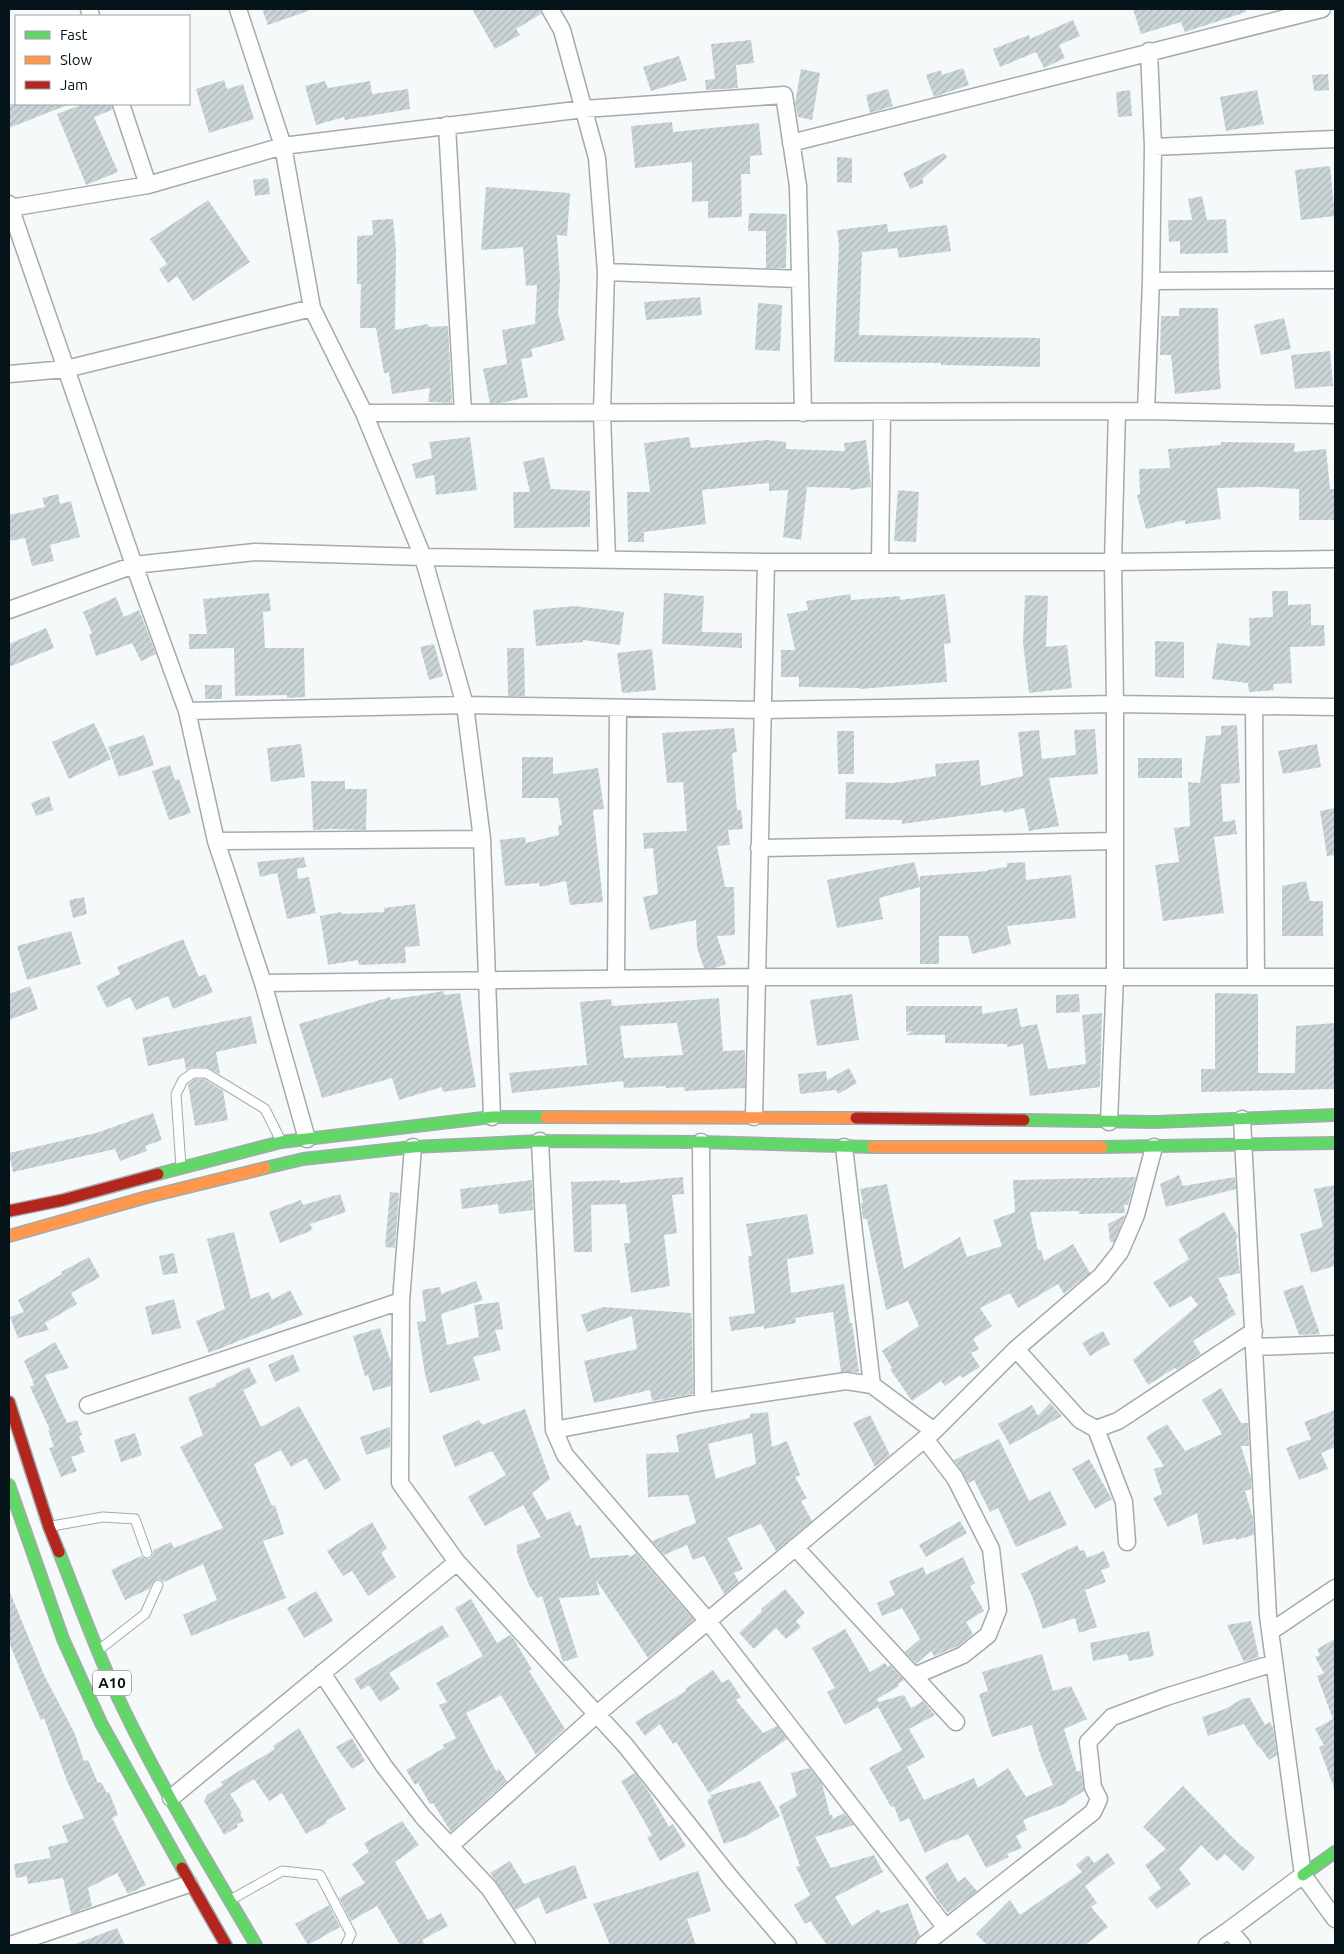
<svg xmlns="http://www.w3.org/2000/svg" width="1344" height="1954" viewBox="0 0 1344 1954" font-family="Ubuntu,sans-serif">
<defs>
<pattern id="building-hatch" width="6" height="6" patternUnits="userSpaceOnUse" patternTransform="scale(1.25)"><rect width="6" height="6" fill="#cbd5d8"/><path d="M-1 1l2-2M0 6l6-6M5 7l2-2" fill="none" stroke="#adb6b9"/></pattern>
</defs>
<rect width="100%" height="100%" fill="#f5f9fa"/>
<path fill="url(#building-hatch)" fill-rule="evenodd" d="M262,9h46v2l-40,14z
M472,9h68l1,5 -25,15 4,6 -25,14z
M1133,9h113v3l-61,20 -4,-10 -40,12z
M1073,20l7,16 -21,9 6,13 -21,10 -8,-16 -36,15 -7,-18 36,-14 1,4z
M751,40l3,23 -18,2 2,23 -32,2 -1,-10 10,-1 -4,-35z
M679,56l8,24 -36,11 -8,-24z
M963,68l6,17 -35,12 -8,-22 15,-5 1,5z
M801,69l19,4 -8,47 -14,-3 -3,-14z
M1328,74l1,16 -15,1 -2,-16z
M224,80l3,9 16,-5 11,35 -45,14 -13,-44z
M325,81l3,7 42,-7 2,13 36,-5 2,20 -65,11 -1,-3 -28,8 -11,-39z
M888,89l5,17 -23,7 -4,-18z
M1130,90l2,26 -14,1 -2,-25z
M1257,90l7,34 -38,7 -6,-34z
M9,104h61l-61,24z
M83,104h28l1,6 -18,7 24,55 -32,13 -29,-71z
M672,122l1,10 86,-9 3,32 -12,1v18h-9l1,43 -34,1v-17l-16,1v-40l-57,6 -4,-42z
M944,153l3,4 -25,22 2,4 -14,6 -7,-16z
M837,157l15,1v25l-15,-1z
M1330,166l5,50 -34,4 -6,-50z
M268,178l2,16 -15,2 -2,-16z
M486,187l84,6 -3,43 -10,-1 3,45 -2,33 7,27 -34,9 2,8 -12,2 7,38 -27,6h-11l-7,-34 24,-5 -5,-34 33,-6 2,-39 -11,1 -3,-39 -42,3z
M1202,196l5,24 19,-1 2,34 -48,1v-13l-11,1 -1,-22h24l-4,-21z
M208,200l42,62 -57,39 -16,-25 -9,7 -9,-14 8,-5 -17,-25z
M749,213l38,1 -1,54h-20v-37h-18z
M393,219l3,30 -1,81 33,-6 1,3 19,-1 4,77 -24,-1 2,-14 -38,6 -3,-21h-5l-8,-45h-16l1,-44h-4v-48l16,-1 -1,-15z
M887,224l1,8 59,-7 4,26 -52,7 -2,-10 -35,4 -3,83 181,3v29l-99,-2v-2l-107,-1 5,-116 -2,-16z
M700,297l2,18 -56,5 -2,-18z
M758,303l24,2 -2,46 -25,-1z
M1179,308h39l1,59 2,22 -46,5 -4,-39h-11l1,-39h18z
M1284,318l7,31 -30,6 -7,-30z
M1330,351l3,35 -38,3 -4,-34z
M470,437l7,53 -41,5 -2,-20 -18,4 -4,-15 20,-6 -3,-16z
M689,437l2,11 76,-8 19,2v7l59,2 -1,-8 22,-3 5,47 -21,3v-2l-43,-1 -6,53 -18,-3 5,-47 -19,1v-8l-67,7 4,34 -62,8v10h-16l-1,-50h23l-6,-49z
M1221,442l74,1 -1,9 32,-3 4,40h5v31h-36v-31l-39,-2 -43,1 4,31 -36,5v-4l-39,9 -9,-34 3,-1 -1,-25 31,-1 -2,-19 53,-4z
M544,457l7,32 39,2v36l-76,1 -1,-36h17l-7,-30z
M898,490l21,2 -3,50 -22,-1z
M58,494l2,10 11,-3 9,36 -30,8 4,16 -22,5 -7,-28 -16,3v-26l36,-8 -3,-9z
M1272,591h16v14l23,-1v21h13l1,21 -35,1 2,36 -19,1 1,6 -25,2 -1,-9 -36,-4 5,-36 33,3 -1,-28 24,-1z
M269,593l2,18 -8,1 2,36h39l1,49 -18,1v-3l-52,1 -1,-48 -45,1v-15h18l-4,-35z
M664,593l40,3 -2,36 40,1v15l-80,-4z
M850,594l1,6 49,-4v4l45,-6 6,49 -7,1 3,38 -87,7v-1l-61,-1v-10h-18v-27h14l-8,-36 21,-4 -2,-9z
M1025,595l23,1 -2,51 21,-2 5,43 -43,5 -6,-50z
M116,597l8,20 15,-7 17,44 -15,7 -9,-18 -36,13 -7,-21 3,-2 -9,-21z
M574,606l50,6 -4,33 -37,-5v2l-47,4 -3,-36z
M46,628l8,20 -45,19v-23z
M1155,641l29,1v36l-29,-1z
M434,644l9,32 -14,4 -9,-33z
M507,648h17l1,48h-17z
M652,649l4,41 -34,3 -5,-40z
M205,685h17v14h-17z
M94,723l17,36 -42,20 -17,-37z
M1237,725l3,58 -19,1 2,38 12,-2 2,14 -23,3 10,76 -61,8 -8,-56 24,-3 -5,-34 16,-2 -2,-44 12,1 6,-47 15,-1v-9z
M734,728l3,24 -5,1 5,57h4l2,19 -15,1 2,15 -13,1 8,41h9l1,48 -18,1 9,28 -11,4h-11l-7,-20 -1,-28 -46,10 -7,-33 15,-3 -5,-46 -9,1 -1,-16 44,-2 -4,-49 -16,1 -5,-50z
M1095,729l3,45 -49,4 10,48 -30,5 -5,-23 -20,5 -1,-3 -101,14v-4l-57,-1 1,-37 47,1 43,-7 -1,-12 44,-4 2,26 42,-10 -5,-44 21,-2 3,29 34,-4 -2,-25z
M837,731h17v43h-16z
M144,735l10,30 -35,12 -11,-30z
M301,744l4,33 -34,5 -4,-34z
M1317,744l4,23 -38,7 -5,-23z
M522,757h31v17l45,-6 6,41 -11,1 10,92 -33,3 -4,-24 -26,6 -1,-4 -34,3 -5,-46 25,-3 1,6 33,-8 -1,-10h4l-4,-27h-36z
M1138,758h44v20h-44z
M170,765l5,15 4,-1 12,34 -22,7 -17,-49z
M311,781h34v8h22l-1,41 -36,-1 -17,1z
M49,796l4,14 -17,6 -5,-13z
M1335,808v47l-8,1 -7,-45z
M304,857l2,10 -9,2 1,10 11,-2 7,36 -29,6 -10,-46 -17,4 -3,-15z
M914,862l6,21v-7l68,-5v-1l19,-3v-4l18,-1 1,18 45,-5 5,43 -69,8 4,18 -39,10 -4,-18h-29v28h-19v-77l-41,11 4,21 -46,9 -10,-48z
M1306,881l4,20h13v35h-41v-50z
M84,897l3,17 -14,4 -4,-18z
M415,904l5,42 -15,1 1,16 -47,2 -1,-5 -30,5 -8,-49 21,-4 1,2 42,-2v-4z
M71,931l10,33 -54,16 -10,-34z
M183,939l16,38 6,-3 8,18 -40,17 -5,-13 -32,14 -6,-13 -23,11 -11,-22 24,-12 -3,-7z
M30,986l8,23 -29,11v-26z
M444,991v4l16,-2 16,94 -33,5 -1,-5 -43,13 -7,-22 -70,20 -23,-74 91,-27 1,3z
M1215,993l43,1v79h37l1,-47 39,-3v66l-134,3v-23h14z
M852,994l7,46 -42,6 -7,-46z
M1079,994l1,18 -24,1v-18z
M719,998l4,53 22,-1v38l-60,3 -1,-4 -18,1v-2l-42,2 -1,-7 -111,12 -3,-20 78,-8 -7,-63 31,-3 1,7zM677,1023l6,32 -59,3 -4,-32z
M906,1006h76v8l35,-6 4,19 16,-3 11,45 38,-5 -4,-49 20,-2 -2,74 -70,9 -7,-52 -16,3v-3l-62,-1v-8h-39l7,-4 -7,1z
M251,1016l6,27 -41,9 4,22 -14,-7h-14l-6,3 -2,-12 -36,8 -6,-28z
M849,1068l8,15 -19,11 -2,-4 -36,4 -2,-20 28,-3 1,9z
M195,1079h9l19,12 5,29 -33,6 -7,-42z
M153,1113l9,27 -17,6 2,5 -27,10 -5,-12 -102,23 -4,-19 87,-20z
M1179,1175l4,11 52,-9 1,12 -70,18 -6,-23z
M683,1177l1,17 -12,1 5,38 -13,2 6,51 -39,7 -7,-50h6l-4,-39 -35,1 1,47h-18l-3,-70 49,-2v3z
M1136,1177l-8,28h-4l1,8 -46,1v-3l-49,1 8,38h3l3,11 29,-17 17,29 -26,21 -6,-10 -40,24 -8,-15 -30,15 12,18 -19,13 6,10 -8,4 9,14 -18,11 -2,-3 -15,11 -4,-5 -29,20 -22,-32 2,-1 -10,-17 37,-25 -11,-25 -22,9 -19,-91h-4l-2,-16h2l-3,-14 27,-5 17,85 56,-32 7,20 35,-11 -9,-26 22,-8 -2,-32z
M532,1180l1,30 -34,4 -1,-10 -36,5 -2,-20z
M1335,1185v81l-24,7 -11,-39 23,-7 -9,-38z
M390,1192l9,1 -4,55 -10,-1z
M340,1194l6,18 -36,12 3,6 -33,13 -11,-31 32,-12 2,5z
M1224,1212l14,24 -2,4 4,33 -22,5 10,18 -2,1 10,17 -43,27 8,13 -24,16 -2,-2 -27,17 -15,-25 65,-55 -7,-9 -21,12 -17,-25 36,-24 -11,-20z
M807,1214l7,40 -27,5 4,34 53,-9 6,39h2l7,49h-18l-8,-60 -38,6 1,5 -32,6v-3l-33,5 -2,-14 26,-4 -7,-57h4l-6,-32z
M1125,1215l-11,27h-4l-2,-18z
M234,1232l17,67 18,-7 3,8 18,-10 13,25 -94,38 -13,-32 29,-12 -18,-70z
M174,1253l4,20 -15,2 -4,-19z
M89,1257l11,20 -29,16 6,11 -32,19 4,7 -31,8 -8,-21 14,-5 -6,-12 44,-26 -1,-2z
M476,1281l7,19 -42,14 6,31 32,-8 -5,-32 25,-3 4,27 -8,1 6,20 -28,7 7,23 -50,13 -5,-19 -8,-52 9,-1 -4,-31 18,-3 1,7z
M1303,1285l17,49 -21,1 -16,-44z
M174,1299l7,29 -29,7 -7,-28z
M603,1307l88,6 1,8 1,73 -41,7 -2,-11 -56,13 -10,-42 53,-12 -5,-33 -45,16 -6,-17z
M380,1328l11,34v24l-18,5 -5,-16 -3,1 -12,-40z
M1103,1331l7,13 -20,12 -8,-13z
M55,1342l14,26 -24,7 22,48 10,-3 5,15 -3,1 6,16 -14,5 6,14 -16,6 -12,-29 5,-1 -6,-17h2l-20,-43 4,-2 -2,-5 4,-2 -4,1 -8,-18z
M293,1354l7,17 -25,11 -7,-17z
M249,1367l8,16 -14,7 18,37 38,-21 42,74 -16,10 -19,-32 -15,9 -10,-17 -27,14 18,42 3,-1 9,29 -21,7 23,57 -95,38 -8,-21 34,-15 -14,-36 -39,18 -4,-3 -5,1 -6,9 -24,11 -14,-30 30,-14 4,3h5l3,-4v-5l18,-8 3,6 49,-20 -43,-81 23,-12 -15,-38 28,-11 -1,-2z
M1221,1388l20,35h7l1,23h-8l10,32v11l-6,2 8,27 1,17 -18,5v-2l-33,7 -6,-32 -29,14 -15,-29 9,-4 -8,-25 10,-3 -18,-29 21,-13 18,27 37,-17 -20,-34z
M1050,1403l12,13 -52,29 -12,-21 34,-19 6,11z
M525,1409l25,70 -18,14 15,27 23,-9 6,15 5,-1 9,33 39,-3 1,2 6,-4 58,67 -46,38 -52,-78 4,15 -41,3 19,59 -15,5 -21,-66 -5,2 -8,-13 -12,-33v-7l24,-8 -18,-32 -38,21 -17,-29 38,-22 -14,-24 -37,16 -13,-31 37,-16 3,5z
M1335,1410v37l-14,6 7,16 -29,11 -13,-32 25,-9 -7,-17z
M768,1412l4,35 15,-6 13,34 -5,2 12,21 -6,3 11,20 -36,30 -15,-27 -34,14 16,31 -9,4 5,9 -15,12 -20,-38 -11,4 -6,-15 -23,10 -12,-14 44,-18 -8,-28 -40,2 -2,-43 33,-2 -3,-17 74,-17v-4zM752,1433l4,31 -40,15 -8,-35z
M870,1415l20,40 -15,12 -22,-44z
M390,1427v20l-24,8 -6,-18z
M135,1433l7,22 -21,7 -7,-22z
M999,1439l30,62 21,-10 17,34 -51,22 -18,-39 -8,4 -16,-32 -5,3 -15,-23z
M1089,1459l23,40 -17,10 -23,-40z
M960,1521l7,12 -41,24 -7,-12z
M372,1522l15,26 -6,5 15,24 -28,19 -16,-25 -9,5 -16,-25z
M1077,1545l3,6 4,-1 3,8 17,-7 6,16 -9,3 5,12 -21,8 12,37 -18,6 -4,-15 -32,11 -11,-33 -11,-22z
M963,1557l12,26 -5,3 14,25 -18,11 7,12 -15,12 -24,10 -3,-5 -15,13 -11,-12 15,-13 -18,-31 -20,8 -5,-13 18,-8 -6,-14 34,-14 3,8z
M785,1589l20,24 -9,8 5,6 -15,12 -10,-11 -22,21 -15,-16 23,-22 -1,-2z
M9,1590l35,85 31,59 9,27 4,-1 10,23 3,-1 6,11 2,-1 9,23 -6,3 34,67 -18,9 -11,-21 -29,15 4,18 -21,8 -8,-36 -35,6 -1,-8 -11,2 -2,-14 37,-6 -3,-11 20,-5 -6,-16 22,-8 -17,-37 -23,-63 -3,2 -9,-21 -23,-57z
M316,1591l17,30 -29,17 -17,-30z
M471,1599l26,44 13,-8 4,4 18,31 -3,1 36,58 -29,26 -35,-60 -35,18 30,58 3,-2 8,12 -56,51 -18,-29 -3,1 -12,-21 -3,2 -9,-15 38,-22 -1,-3 13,-7 -17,-33 8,-3 -11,-19 47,-27 -28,-48z
M1251,1621l8,36 -15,5 -17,-37z
M442,1625l7,11 -60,37 11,16 -20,13 -11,-17 -8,5 -7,-11z
M845,1629l25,43 15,-9 3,4 2,-2 14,15 -6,4 1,2 -22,13 1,3 26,-7 7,13 12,-7 12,14 -26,14 16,28 -18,10 17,33 50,-22 4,10 30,-20 18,29 27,-12 -13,-31 -8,-29 -40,12 -13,-43 9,-3 -6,-19 60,-18 11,37 18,-5 16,33 -23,10 13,43 4,-2 3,21 -18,11 1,1 -44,17 4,10 -11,6 6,12 -15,6 2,3 -23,11 -18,-34 -14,7 -1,-2 -28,14 -16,-35 -9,4 -6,-16 -3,1 -22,-39 33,-18 -24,-43 -33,18 -18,-33 8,-4 -23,-40z
M1149,1631l5,25 -25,5 -2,-7 -34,7 -3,-18z
M1335,1639v149h-1l-15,-41 5,-2 -9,-16 18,-10 -16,-43 7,-3 -9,-16 5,-2 -3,-6z
M713,1670l9,13 7,-4 12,18 -5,3 27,33 14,-7 10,13 -78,54 -33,-51 -3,2 -13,-20 -15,12 -10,-14 51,-31 -1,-2z
M1244,1698h6l15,27 5,-3 3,6 4,27 -8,5 -10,-14 -1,1 -14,-23 -36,12 -6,-19 23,-8z
M299,1728l47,81 -20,12 1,2 -21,11 -24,-41 -13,8 -15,-22 -24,15 12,19 -2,1 4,7 -7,3 1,3 -14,8 -20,-34 3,-6 16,-10 -2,-3 54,-33 -2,-3z
M352,1738l13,23 -13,8 -16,-22z
M809,1768l13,16 8,31h2l1,4 11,-6 10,12 -39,12 16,31 43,-13 9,17 -48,25 17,29 26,-17 3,4 27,-10 12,33 -5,5 -1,4h-87l-17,-24 -5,3 -11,-19 16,-10 -14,-28 4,-1 -21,-60 18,-10 -6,-23z
M635,1773l14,19 20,35 4,-3 13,22 -26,15 -13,-24 5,-2 -31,-54z
M760,1781l20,35 -34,20 -22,8 -17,-44 5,-3 -2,-2z
M1183,1786l55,57 17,14 -12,14 -18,-17 -8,7 -16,-16 -22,24 12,15 -34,25 -9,-11 13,-10 -16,-23 21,-16 -23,-22z
M402,1821l17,24 -24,17 33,58 13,-7 7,13 -26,14 3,5h-25l-23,-39 -26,15 -12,-23 26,-15 -13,-19 17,-12 -5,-9z
M1108,1853l7,10 -30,23 12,17 -6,4 17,20 -23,18h-98l-11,-11 34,-34 10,15 62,-43 -6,-7 12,-10 6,8z
M510,1861l14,23 51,-19 12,33 -41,16 -7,-17 -23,13 -26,-37z
M947,1862l11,20 7,-5 12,14 -29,22 -10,-12 -13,-24z
M698,1871l13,40 -24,8 9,26h-86l-17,-41z
M329,1905l11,22 -32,18 -13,-21z
M117,1928l8,17h-50v-1z"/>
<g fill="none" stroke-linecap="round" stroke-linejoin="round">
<g stroke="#a2abae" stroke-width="11">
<path id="lane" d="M181,1167l-5,-73 7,-14 10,-7h13l59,36 16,32
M52,1526l51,-9 32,2 12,34
M100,1649l45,-35 13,-29
M232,1899l50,-28 38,4 31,59 -5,11"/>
</g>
<g stroke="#a2abae" stroke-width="19">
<path id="street" d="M89,9l2,7
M238,9l45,137 29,162 52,105 59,144 42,148 17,134 10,278
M550,9l12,21 35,128 9,114 -4,141 5,147
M121,104l27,81
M447,125l16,288
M791,143l531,-134
M1153,147l182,-8
M9,204l125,361 53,146 29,130 47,142 44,156
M10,208l138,-23 135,-39 301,-37 200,-14 14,91 5,227
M606,272l194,7
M1151,281l184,-1
M9,374l57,-5 246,-61
M1146,411l5,-130 2,-134 -4,-96
M364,413l782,-2 189,4
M880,562l2,-149
M9,610l125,-45 121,-13 168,5 343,5h347l222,-3
M1254,706l2,271
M187,711l278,-6 297,5 353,-6 220,3
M216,841l266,-2
M759,848l356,-7
M616,978l2,-270
M263,983l494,-6h578
M754,1117l12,-555
M1242,1119l26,497 35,259 32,44
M1109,1122l6,-146v-272l-2,-142 4,-151
M540,1141l14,289 11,25 142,165 239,308
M701,1142l2,260
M413,1147l-12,154 -1,182 57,79 168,183 105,132 58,68
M844,1147l28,238
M1255,1347l80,-3
M1016,1349l64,71 16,9 22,-8 136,-90
M88,1405l313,-104
M1096,1429l28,73 3,40
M554,1430l149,-28 143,-21 26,4 62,46
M795,1547l161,175
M1270,1632l65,-44
M322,1673l62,93 39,51 66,71 38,57
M914,1676l49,-21 25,-20 10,-25 -7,-61 -36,-71 -30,-39
M171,1798l286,-236
M450,1846l147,-132 337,-283 82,-82 85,-73 19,-24 16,-37 18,-68
M1229,1930l74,-55
M10,1945l179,-61
M924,1945l169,-133 6,-13 -6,-12 -5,-45 24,-25 54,-20 108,-34
M1207,1945l22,-15 13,15"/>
</g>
<g stroke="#a2abae" stroke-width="14">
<path id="fast" d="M1024,1120l131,2 180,-7
M1102,1147l233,-4
M265,1168l38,-9 110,-12 127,-6 161,1 172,5
M158,1174l123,-32 211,-25h54
M9,1485l54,154 38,84 81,145
M59,1552c21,53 40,107 65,158 39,81 87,158 132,235
M1303,1875l32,-23"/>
</g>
<g stroke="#a2abae" stroke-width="14">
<path id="slow" d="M546,1117l310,1
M873,1147h229
M9,1236l138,-39 118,-29"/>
</g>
<g stroke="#a2abae" stroke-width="14">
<path id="jam" d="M856,1118l168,2
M9,1211l54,-11 95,-26
M9,1402l40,125 10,25
M182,1868l44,77"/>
</g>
<use href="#lane" stroke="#fefefe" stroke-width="9"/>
<use href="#street" stroke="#fefefe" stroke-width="16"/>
<use href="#fast" stroke="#63d668" stroke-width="11"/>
<use href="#slow" stroke="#ff974d" stroke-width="11"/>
<use href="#jam" stroke="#b3261e" stroke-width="11"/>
</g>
<g text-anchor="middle" stroke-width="4" stroke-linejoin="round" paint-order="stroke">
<rect fill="#fff" stroke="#4f5a5d" stroke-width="1" x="93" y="1670.5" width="38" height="25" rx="4"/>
<g font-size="15" font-weight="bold" fill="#041418">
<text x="112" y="1688">A10</text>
</g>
</g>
<rect width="1344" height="1954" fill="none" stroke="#041418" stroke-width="20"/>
<rect x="15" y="15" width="175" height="90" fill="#ffffff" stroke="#9ba1a3"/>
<rect x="25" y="31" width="25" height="8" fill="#63d668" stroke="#9ba1a3"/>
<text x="60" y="40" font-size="15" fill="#041418">Fast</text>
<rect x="25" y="56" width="25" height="8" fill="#ff974d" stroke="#9ba1a3"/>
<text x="60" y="65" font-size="15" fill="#041418">Slow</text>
<rect x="25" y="81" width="25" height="8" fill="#b3261e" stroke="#9ba1a3"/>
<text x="60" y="90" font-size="15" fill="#041418">Jam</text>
</svg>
